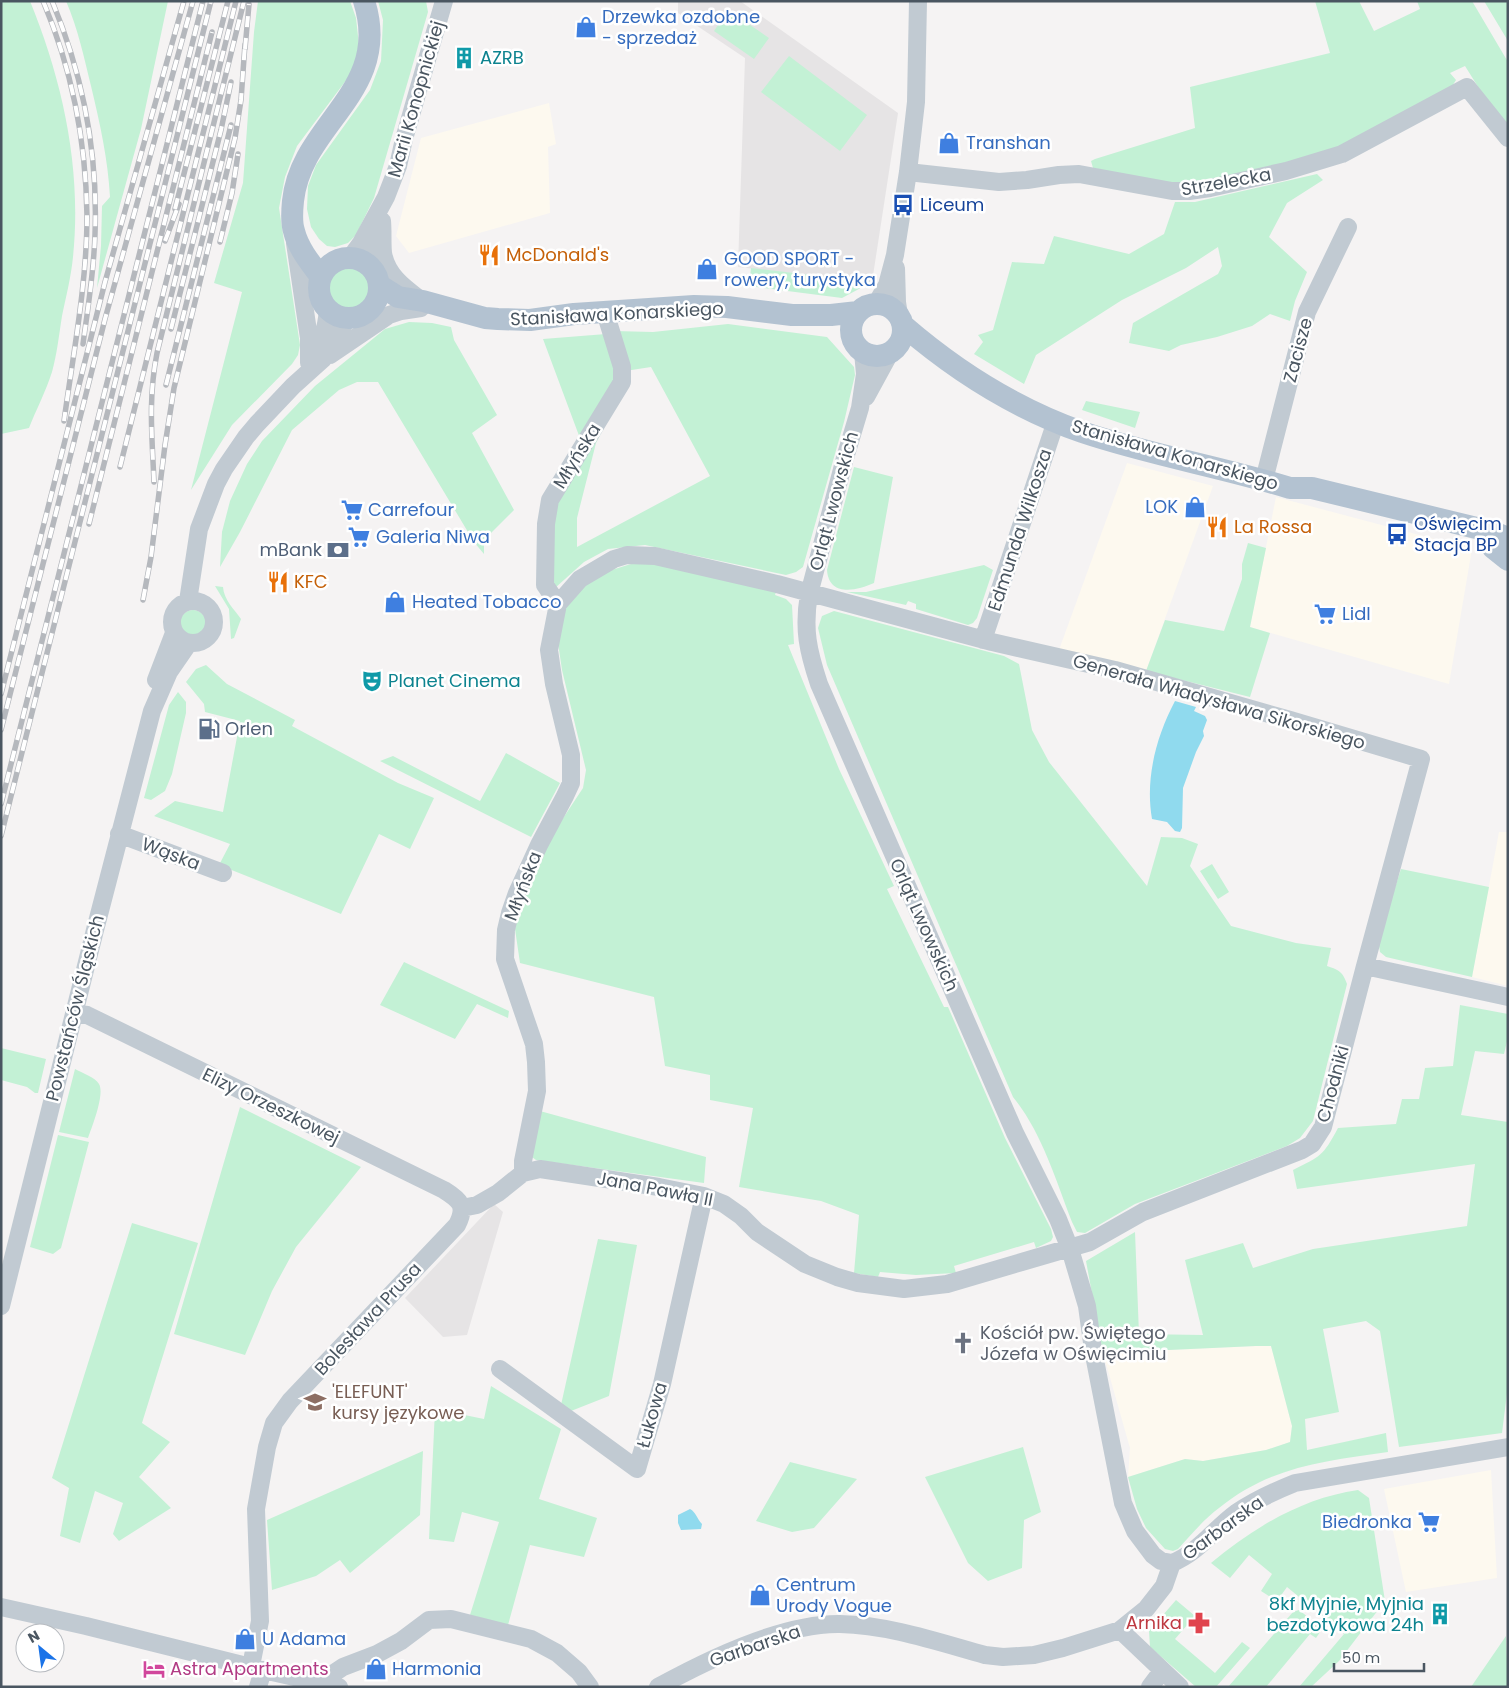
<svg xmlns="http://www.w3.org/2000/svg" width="1509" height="1688" viewBox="0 0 1509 1688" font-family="Poppins,sans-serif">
<rect width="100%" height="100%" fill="#f5f3f3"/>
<path fill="#fdf9ef" d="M549,103l7,41 -8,3 2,66 -141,40 -13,-17 25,-98z
M1127,463l86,23 -67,185 -87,-21z
M1276,497l196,52 -23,135 -199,-57z
M1499,832h9v154l-36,-9z
M1256,1346h15l21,80 -2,16 -24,8 -63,11 -18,-2 -57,18 2,-29 -27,-95z
M1491,1470l6,108 -91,14 -22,-103z"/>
<path fill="#e6e4e5" d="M678,1h62l158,112 -26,169 -134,-15 7,-209 -67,-45z
M494,1204l9,8 -36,123 -24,2 -38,-39z"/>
<path fill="#c3f1d5" d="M1,1h29c33,81 52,168 43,256 -2,20 -7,40 -11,59 -3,19 -5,38 -10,56 -6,19 -16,38 -23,56l-28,6z
M66,1h102l-27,128 -44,159 4,-42 1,-40 8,-9c-2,-38 -10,-73 -19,-111 -7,-29 -13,-57 -25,-85z
M258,1h92l6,17 3,27 -6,26 -56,75 -12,31 -6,31 21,137 -2,10 -6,9 -60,61 -41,65 51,-198 -28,-9 29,-100 11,-151z
M378,1h48l2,11 -54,186 -18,37 -8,8 -13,4 -8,-1 -8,-7 -8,-12 -4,-18 1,-23 8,-21 54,-75 11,-29 2,-41z
M1315,1h44l15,30 46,-22 -3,-8h55l36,61v66l-16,-19 -27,-43 -15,7 6,7 -5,8 -132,70 -141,28 -85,-18 -2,-7 4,-2 100,-31 -5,-41 140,-34z
M1484,1h24v40z
M728,10l41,28 -15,21 -40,-28z
M789,56l78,59 -27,36 -79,-59z
M1317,174l6,6 -36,23 -18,34 38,35 -12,29 -5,20 -20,-7 -18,12 -35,11 -36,8 -12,6 -40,-8 4,-20 85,-49 4,-8 -4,-19 -32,21 -64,32 -86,55 -12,29 -50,-30 9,-12 -5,-7 15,-5 19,-68 32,2 10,-28 75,18 35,-20 11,-32h20z
M329 288a20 20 0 1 1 40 0a20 20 0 1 1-40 0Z
M751,268l121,14 -30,16 -93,-12z
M409,322l23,1 19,4 3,13 43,75 -25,18 42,77 -30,30v14l-10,-12 -96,-160h-21l-18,8 -47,40 -52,102 -20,35 2,-35 8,-31 17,-37 15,-23 53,-55 70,-57z
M728,324l99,13 27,30 1,8 -11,47 -41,145 -7,5 -10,3 -141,-30 -37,4 -24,13 -29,26 -5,-6 4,-73 54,-89 -12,23 -19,75v29l133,-71 -59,-109 -26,4 -11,-40 39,1z
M606,334l10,35v17l-35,55 -38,-102z
M1086,401l54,11 -5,16 -53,-18z
M854,467l39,10 -19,106c-18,8 -45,14 -47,-13z
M1248,543l18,5 -16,79 20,6 -20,64 -104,-26 19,-51 59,11 18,-52v-15z
M657,563l119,29 -1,3 11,4 6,6 2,39 -6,1 51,124 55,117 -7,3 57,118h4l57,131 46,91 2,8 -2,4 -15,7 -2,-6 -80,24 2,7 -40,2 -36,-3 -2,5 -24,-4 5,-58 -38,-14 -82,-14 14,-79 -43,-8v-25l-45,-9 -11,-69 -134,-34 -5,-34 8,-35 25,-53 35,-53 3,-18 -24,-100 -5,-34 6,-26 16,-20 23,-17 29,-9z
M984,565l9,5 -16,48 -4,5 -5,2 -52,-16v-5l-8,-3 -2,4 -59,-13h19z
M215,586l8,1c1,13 11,22 18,32l-7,19 -3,1 -2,-30z
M180 623a13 13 0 1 1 26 0a13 13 0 1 1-26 0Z
M834,611l170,45 15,8 13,66 17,32 98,124 14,-49 21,1 16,6 -8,22 41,60 65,17 35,5 -4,18c12,4 16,6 20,18l-34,137 -13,17 -13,8 -152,58 -50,29 -8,-1 -5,-10c-17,-44 -30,-89 -59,-125l-186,-432 -9,-37 4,-12z
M206,665l21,19 68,36 -3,6 106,57 36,15 -24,51 -31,-15 -38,80 -122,-49 11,-21 -76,-28 21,-15 48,11 17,-91 -35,-9 -1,-8 -18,-22 10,-13z
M178,692l8,10v11l-14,61 -7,17 -14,9 -7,-2 25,-93z
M506,753l54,30 -29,54 -151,-76 13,-5 87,45z
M1212,864l17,28 -11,7 -18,-28z
M1401,869l88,18 -17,90 -86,-20 -6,-5 -2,-12z
M404,962l105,49 -1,7 -31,-14 -22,35 -75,-34z
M1460,1005l48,9v23l-4,17 -29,-3 -14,64 47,7v263l-6,48 -103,14 -19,-116 -14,-10 -43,8 16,83 -34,7 2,31 79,-17 2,19c-63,9 -117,14 -169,56 -15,11 -28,27 -41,41l-5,2 -8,-2 -19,-21 -9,-19 -9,-32 57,-18 18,2 63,-11 24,-8 2,-16 -21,-80h-15l-153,7 -17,-92 49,-29 4,102 64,1 -18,-75 58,-17 10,25 60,-19 154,-23 8,-62 -178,25 -4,-19c28,-14 30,-14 45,-42l58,-4 6,-25h17l6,-31 28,-2z
M1,1048l45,11 -8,34h-3l-8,-6 -26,-7z
M75,1069c7,4 20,8 24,15 6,10 -7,43 -11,54l-29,-6z
M240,1107l121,60 -65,80 -24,44 -27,64 -71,-21z
M540,1111l166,46 -2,26 -168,-23 -4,-3z
M58,1135l31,7 -28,106 -8,6 -23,-7z
M132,1223l66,20 -56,180 28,19 -31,35 32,31 -52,33 -6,-7 10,-31 -28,-12 -15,52 -20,-7 9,-48 -17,-10z
M598,1239l39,6 -28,151 -38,15 -10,-6z
M491,1386l70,43 -22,70 58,19 -13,39 -54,-12 -22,80 -38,-10 29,-93 -37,-10 -8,30 -25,-3 6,-130 49,10z
M1023,1447l18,65 -17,8 -2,48 -34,13 -20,-18 -43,-86z
M423,1451l-3,64 -70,58 -10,-13 -24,16 -44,14 -5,-70z
M790,1462l67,17 -43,49 -22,4 -36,-11z
M1358,1490l11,8 16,103 -46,60 -28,26h-12l45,-53 -57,-47 -10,14 -16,-10 11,-17 -23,-19 -19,23 -19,-15c42,-35 91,-65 147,-73z
M1176,1600l19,16 -20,23 40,34 27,-31 8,6 -34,39h-20l-46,-40 -1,-16z
M1299,1610l19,15 2,7 -4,6 -6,-4 -44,53h-38l65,-75z
M1506,1636l2,51h-37z"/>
<path fill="#90daee" d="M1175,701l21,6 -2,4 11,5 2,4 -4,11 1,5 -8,16 -13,36 -1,40 -2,4 -5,-1 -8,-9 -15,-3c-7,-40 4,-82 23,-118z
M690,1509c6,3 7,10 12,15l-1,5 -20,1 -3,-7v-8z"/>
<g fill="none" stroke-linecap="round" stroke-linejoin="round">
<path stroke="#c1cad2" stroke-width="18" d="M908,172l91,10 28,-2 32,-5 20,-1 93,17h17l21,-3 76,-17 56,-17 125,-67 41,51
M382,221c1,10 0,22 1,32 4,23 22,35 39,48
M295,243l14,95v25
M350,258l11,-15 25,-46 12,-31 6,-27 40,-138
M368,265l10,-31
M896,268l1,34 2,13
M876,304l11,-19 8,-30 13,-83 8,-70 2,-101
M863,352l2,22 -5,34 -15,50 -36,136c-6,35 -1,57 10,90l196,449 43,86 12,30 17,57 6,44 30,153 12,28 18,24 8,6 11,2
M330,355l59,-40 12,-4 20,-3
M313,357c10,-17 13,-28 15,-47
M866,397l24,-44
M1264,480l43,-168 41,-85
M172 622a21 21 0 1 1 42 0a21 21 0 1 1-42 0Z
M188,601l11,-72 17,-45 8,-15 22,-32 11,-13 36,-38 30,-27 10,-13 14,-28
M558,604l-13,-19 1,-61 4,-24 72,-118v-15l-17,-55
M983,640l73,-219
M156,680l18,-47
M119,834l104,39
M74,1013l13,2 357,175c16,10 23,16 13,35l-167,176 -16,22 -7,24 -11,62 4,112 -9,45
M523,1173v-12l14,-70 -1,-29 -2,-18 -29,-85 1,-29 4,-17 7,-20 22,-48 26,-49 6,-13v-28l-17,-71 -5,-34 9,-46 22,-25 34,-20 13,-4 28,1 122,28 215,58 123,28 175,50 131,39 -56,207
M462,1208l15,-3 21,-12 25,-20 17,-4 119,18 45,9 20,8 17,12 16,16 48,32 32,13 21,6 46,6 43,-5 143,-42 53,-30 159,-62 10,-6 11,-17 42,-161 143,31
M1,1306l94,-376 57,-219 17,-39 20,-29
M500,1369l137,100 25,-85 42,-188
M1172,1563c26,-10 42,-34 64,-50 19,-13 39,-22 59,-30l213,-36
M1,1607l85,19 177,44 76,17
M1120,1630l60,57
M329,1684l5,-11 9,-6 34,-13 24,-13 28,-21 22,-1 80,20 26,14 22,19 11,15
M258,1687l5,-17
M658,1687c49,-27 124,-64 182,-63 49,1 98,18 145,31l18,2 31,-2 29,-7 57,-18 26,-21 18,-23 8,-23
M1150,1687l12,-16"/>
<path stroke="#b3c2d1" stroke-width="22" d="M319 288a30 30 0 1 1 60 0a30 30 0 1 1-60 0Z
M321,277c-10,-13 -23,-29 -27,-46 -3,-9 -2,-20 -1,-30 8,-78 100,-109 71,-200
M379,285l19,12 25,4 62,17 13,1 32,1 44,-6 120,-8 33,1 65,8h39l27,-3
M851 330a26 26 0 1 1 52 0a26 26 0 1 1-52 0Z
M904,326c51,44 113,83 178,106 68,23 140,35 208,56h22l181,44 15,6
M1493,548l15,12"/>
<g stroke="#b5b8bd" stroke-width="5.5">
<path id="rail" d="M43,1c29,68 43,141 44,215 0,67 -14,139 -23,205
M52,1c31,74 46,154 43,233 -1,37 -7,73 -12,110
M245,49l4,-45
M175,209l53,-208
M165,241l14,-37
M220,242l12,-49 6,-39
M171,329l50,-199 10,-48
M166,385l65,-260
M120,467l116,-466
M154,482c-2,-46 -6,-83 3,-129l87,-352
M89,524l123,-492
M143,600l8,-43 14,-112 9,-57 61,-250 6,-38 4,-56
M1,694l104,-412 79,-281
M1,730l104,-411 88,-318
M1,804l202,-803
M1,836l210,-835"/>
</g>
<use href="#rail" stroke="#fff" stroke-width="4" stroke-dasharray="11" stroke-linecap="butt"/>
</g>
<defs>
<g id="shop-bare" transform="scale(1.725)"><path d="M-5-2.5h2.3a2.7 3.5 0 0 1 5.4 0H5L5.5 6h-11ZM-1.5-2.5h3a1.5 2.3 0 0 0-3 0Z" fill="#3f7fe0" stroke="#fff" stroke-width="2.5" paint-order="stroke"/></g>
<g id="building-bare" transform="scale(1.725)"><path d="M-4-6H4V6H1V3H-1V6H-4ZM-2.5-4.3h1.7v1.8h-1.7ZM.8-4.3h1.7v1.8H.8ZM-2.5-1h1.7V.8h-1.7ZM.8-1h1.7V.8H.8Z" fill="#0f9aa8" stroke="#fff" stroke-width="2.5" paint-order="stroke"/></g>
<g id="bus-bare" transform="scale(1.725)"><path d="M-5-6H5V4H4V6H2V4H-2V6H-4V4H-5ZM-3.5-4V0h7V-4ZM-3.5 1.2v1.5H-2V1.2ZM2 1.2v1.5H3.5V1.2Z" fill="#1a4fb4" stroke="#fff" stroke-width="2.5" paint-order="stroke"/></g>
<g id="restaurant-bare" transform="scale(1.725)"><path d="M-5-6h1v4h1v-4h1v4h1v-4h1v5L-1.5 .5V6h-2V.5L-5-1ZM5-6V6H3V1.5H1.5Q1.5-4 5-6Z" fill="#e8710a" stroke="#fff" stroke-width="2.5" paint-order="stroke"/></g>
<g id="supermarket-bare" transform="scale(1.725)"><path d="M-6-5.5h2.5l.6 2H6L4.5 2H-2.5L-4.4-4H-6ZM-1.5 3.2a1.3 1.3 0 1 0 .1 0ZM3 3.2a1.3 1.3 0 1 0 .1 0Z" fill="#3f7fe0" stroke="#fff" stroke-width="2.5" paint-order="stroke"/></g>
<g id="bank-bare" transform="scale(1.725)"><path d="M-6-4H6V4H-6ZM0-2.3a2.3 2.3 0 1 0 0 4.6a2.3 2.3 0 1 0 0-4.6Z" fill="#5c6f8a" stroke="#fff" stroke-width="2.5" paint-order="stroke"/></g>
<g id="theatre-bare" transform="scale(1.725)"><path d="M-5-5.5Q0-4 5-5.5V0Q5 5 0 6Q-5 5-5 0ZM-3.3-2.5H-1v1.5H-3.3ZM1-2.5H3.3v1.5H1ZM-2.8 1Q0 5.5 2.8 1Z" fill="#0f9aa8" stroke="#fff" stroke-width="2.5" paint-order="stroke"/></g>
<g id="fuel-bare" transform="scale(1.725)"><path d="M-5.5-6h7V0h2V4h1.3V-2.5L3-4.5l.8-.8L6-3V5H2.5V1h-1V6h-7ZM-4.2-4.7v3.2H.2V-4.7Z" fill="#5c6f8a" stroke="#fff" stroke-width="2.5" paint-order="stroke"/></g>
<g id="church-bare" transform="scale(1.725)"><path d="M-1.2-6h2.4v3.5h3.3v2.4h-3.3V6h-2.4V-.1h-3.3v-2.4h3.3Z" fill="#6b7280" stroke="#fff" stroke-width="2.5" paint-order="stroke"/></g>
<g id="school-bare" transform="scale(1.725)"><path d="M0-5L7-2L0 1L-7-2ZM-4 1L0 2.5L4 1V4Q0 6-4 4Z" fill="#8d6e63" stroke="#fff" stroke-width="2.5" paint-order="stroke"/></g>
<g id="pharmacy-bare" transform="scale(1.725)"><path d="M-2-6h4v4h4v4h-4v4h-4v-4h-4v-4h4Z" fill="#e0444e" stroke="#fff" stroke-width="2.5" paint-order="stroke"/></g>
<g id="hotel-bare" transform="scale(1.725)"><path d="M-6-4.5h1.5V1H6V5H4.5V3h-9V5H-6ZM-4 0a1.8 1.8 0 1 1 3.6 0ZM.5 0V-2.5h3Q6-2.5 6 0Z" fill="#d1479c" stroke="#fff" stroke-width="2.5" paint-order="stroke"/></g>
</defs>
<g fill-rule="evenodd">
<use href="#shop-bare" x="586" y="27"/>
<use href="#building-bare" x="464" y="58"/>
<use href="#shop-bare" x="949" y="143"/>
<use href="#bus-bare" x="903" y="205"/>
<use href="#restaurant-bare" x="489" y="255"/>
<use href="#shop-bare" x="707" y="269"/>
<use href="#shop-bare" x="1195" y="507"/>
<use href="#supermarket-bare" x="352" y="510"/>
<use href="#restaurant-bare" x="1217" y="527"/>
<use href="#bus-bare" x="1397" y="534"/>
<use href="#supermarket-bare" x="359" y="537"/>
<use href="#bank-bare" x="338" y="550"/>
<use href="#restaurant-bare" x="278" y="582"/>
<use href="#shop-bare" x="395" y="602"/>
<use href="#supermarket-bare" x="1325" y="614"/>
<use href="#theatre-bare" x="372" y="681"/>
<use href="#fuel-bare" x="209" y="729"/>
<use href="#church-bare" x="963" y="1343"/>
<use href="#school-bare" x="315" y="1402"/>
<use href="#supermarket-bare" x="1429" y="1522"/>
<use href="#shop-bare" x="760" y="1595"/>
<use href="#building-bare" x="1440" y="1614"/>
<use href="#pharmacy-bare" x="1199" y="1623"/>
<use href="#shop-bare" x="245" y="1639"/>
<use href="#hotel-bare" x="154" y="1669"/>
<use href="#shop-bare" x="376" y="1669"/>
</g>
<g text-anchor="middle" stroke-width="5" stroke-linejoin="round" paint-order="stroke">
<g font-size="18" fill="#366cbe" stroke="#fff" text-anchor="start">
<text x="602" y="23">Drzewka ozdobne<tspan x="602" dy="21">- sprzedaż</tspan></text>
<text x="966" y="149">Transhan</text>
<text x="724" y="265">GOOD SPORT -<tspan x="724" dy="21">rowery, turystyka</tspan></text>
<text x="1178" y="513" text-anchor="end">LOK</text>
<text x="368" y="516">Carrefour</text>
<text x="376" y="543">Galeria Niwa</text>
<text x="412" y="608">Heated Tobacco</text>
<text x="1342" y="620">Lidl</text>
<text x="1412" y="1528" text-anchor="end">Biedronka</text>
<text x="776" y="1591">Centrum<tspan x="776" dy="21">Urody Vogue</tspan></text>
<text x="262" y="1645">U Adama</text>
<text x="392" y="1675">Harmonia</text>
</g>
<g font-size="18" fill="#0d838f" stroke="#fff" text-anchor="start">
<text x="480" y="64">AZRB</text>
<text x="388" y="687">Planet Cinema</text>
<text x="1424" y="1610" text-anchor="end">8kf Myjnie, Myjnia<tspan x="1424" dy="21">bezdotykowa 24h</tspan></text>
</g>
<g font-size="18" fill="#4a5661" stroke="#fff">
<text transform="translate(416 99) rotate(-74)" y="6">Marii Konopnickiej</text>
<text transform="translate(1226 182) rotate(-10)" y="6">Strzelecka</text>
<text transform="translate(617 314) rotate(-3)" y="6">Stanisława Konarskiego</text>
<text transform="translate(1298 350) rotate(-75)" y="6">Zacisze</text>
<text transform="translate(1175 455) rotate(16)" y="6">Stanisława Konarskiego</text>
<text transform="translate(577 456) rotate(-58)" y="6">Młyńska</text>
<text transform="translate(834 501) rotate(-75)" y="6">Orląt Lwowskich</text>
<text transform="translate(1020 530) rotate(-72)" y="6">Edmunda Wilkosza</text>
<text transform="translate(1219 702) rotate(16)" y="6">Generała Władysława Sikorskiego</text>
<text transform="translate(171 854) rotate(21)" y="6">Wąska</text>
<text transform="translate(523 886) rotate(-69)" y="6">Młyńska</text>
<text transform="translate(924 925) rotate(66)" y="6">Orląt Lwowskich</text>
<text transform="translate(75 1008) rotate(-76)" y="6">Powstańców Śląskich</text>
<text transform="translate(1333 1084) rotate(-75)" y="6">Chodniki</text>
<text transform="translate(271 1106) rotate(26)" y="6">Elizy Orzeszkowej</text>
<text transform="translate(655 1189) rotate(11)" y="6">Jana Pawła II</text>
<text transform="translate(368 1319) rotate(-47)" y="6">Bolesława Prusa</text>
<text transform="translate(652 1415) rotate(-74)" y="6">Łukowa</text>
<text transform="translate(1223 1528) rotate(-36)" y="6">Garbarska</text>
<text transform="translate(755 1646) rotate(-19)" y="6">Garbarska</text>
</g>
<g font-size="18" fill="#164399" stroke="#fff" text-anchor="start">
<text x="920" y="211">Liceum</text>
<text x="1414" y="530">Oświęcim<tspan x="1414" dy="21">Stacja BP</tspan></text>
</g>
<g font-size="18" fill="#c56008" stroke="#fff" text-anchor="start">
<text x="506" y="261">McDonald's</text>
<text x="1234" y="533">La Rossa</text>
<text x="294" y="588">KFC</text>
</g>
<g font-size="18" fill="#4e5e75" stroke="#fff" text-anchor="end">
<text x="322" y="556">mBank</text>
<text x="225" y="735" text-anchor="start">Orlen</text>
</g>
<g font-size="18" fill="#5b616d" stroke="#fff" text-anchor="start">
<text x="980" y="1339">Kościół pw. Świętego<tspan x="980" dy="21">Józefa w Oświęcimiu</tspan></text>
</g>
<g font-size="18" fill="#785e54" stroke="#fff" text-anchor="start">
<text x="332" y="1398">'ELEFUNT'<tspan x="332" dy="21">kursy językowe</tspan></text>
</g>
<g font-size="18" fill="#be3a42" stroke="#fff" text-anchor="end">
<text x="1182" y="1629">Arnika</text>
</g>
<g font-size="18" fill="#b23c85" stroke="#fff" text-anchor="start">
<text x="170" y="1675">Astra Apartments</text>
</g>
</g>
<rect width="1509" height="1688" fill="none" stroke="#4a5661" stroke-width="5"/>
<g transform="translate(40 1648) rotate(331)"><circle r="24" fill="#ffffff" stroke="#b7bbc0"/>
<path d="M0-4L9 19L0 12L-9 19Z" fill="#1a73e8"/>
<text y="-8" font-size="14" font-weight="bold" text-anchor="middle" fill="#4a5661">N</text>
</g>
<path d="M1334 1663v8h90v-8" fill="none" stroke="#4a5661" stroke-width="2.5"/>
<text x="1342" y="1663" font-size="15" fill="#4a5661" stroke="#ffffff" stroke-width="4" paint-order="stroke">50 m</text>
</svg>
